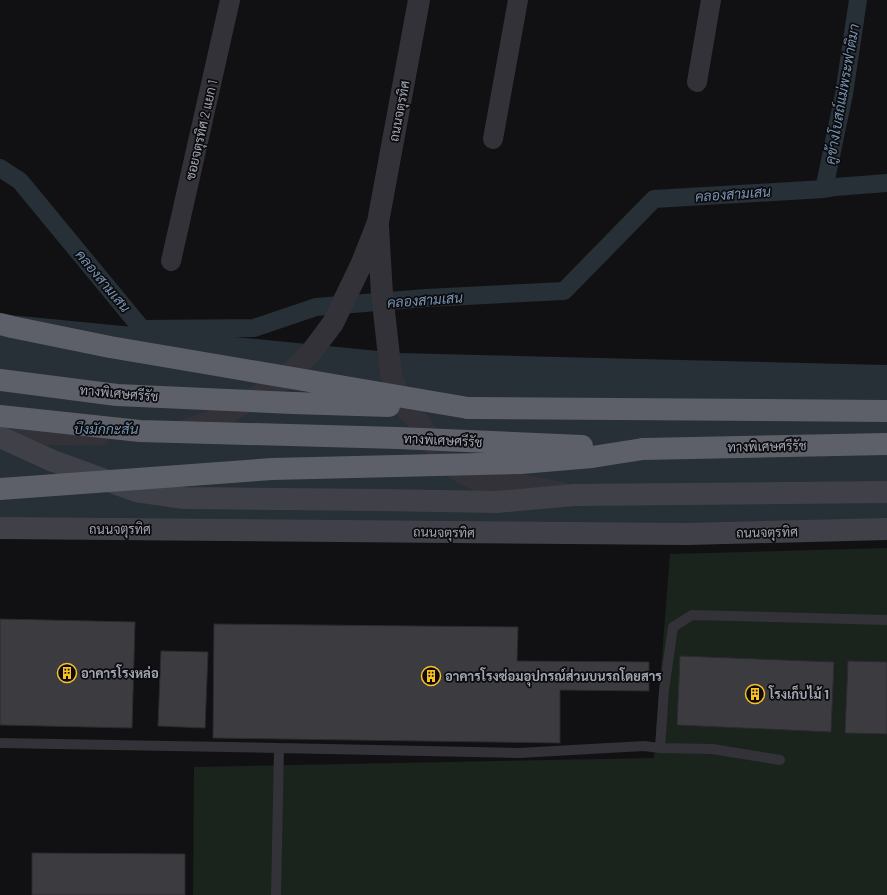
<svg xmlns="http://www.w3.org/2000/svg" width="887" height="895" viewBox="0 0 887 895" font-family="Barlow,Sarabun,sans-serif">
<rect width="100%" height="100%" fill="#111113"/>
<path fill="#1b231d" d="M887,548v347h-694l1,-128 460,-9 16,-204z"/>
<path fill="#272f37" d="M0,314l399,39 488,12v175l-887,-8z"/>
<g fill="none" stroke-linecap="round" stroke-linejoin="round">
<path stroke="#272f37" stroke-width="18" d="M0,168l20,13 122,148 112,-1 62,-21 110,-9 138,-7 90,-92 170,-10 11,-2 52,-4
M824,189l20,-95 14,-94"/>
</g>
<path fill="#3b3b40" stroke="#2b2b2f" d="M0,619l135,3 -3,106 -132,-3z
M214,624l304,3 -1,34 132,1v29l-89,-1v53l-347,-5z
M161,651l47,1 -3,76 -47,-2z
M680,656l154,6 -3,70 -154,-7z
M848,661l39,1v72l-42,-1z
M32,853l153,1v41h-153z"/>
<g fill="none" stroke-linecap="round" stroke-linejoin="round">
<path stroke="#323238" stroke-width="10" d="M0,743l279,5 240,5 125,-7 16,2 52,1 68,11
M660,748l4,-58 9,-63 19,-12 195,5
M276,895l3,-147"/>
<path stroke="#323238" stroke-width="20" d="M697,82l14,-82
M493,139l25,-139
M171,261l59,-261"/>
<path stroke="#323238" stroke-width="22" d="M378,227l4,67 9,80 10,29 18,19 17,26 9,12 11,9 10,6 13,6 42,4 42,8
M181,431l5,-1 24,-8 64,-35 36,-33 23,-31 29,-60 16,-41 41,-222
M0,433l99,2"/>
<path stroke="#404148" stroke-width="22" d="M0,437l53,24 83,30 48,7 195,2 118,2 77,-7 313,-3
M0,528l687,6 200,-5"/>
<path stroke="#5e6069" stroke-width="22" d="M468,408l419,3
M643,449l244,-5"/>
<path stroke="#5e6069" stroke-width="22" d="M0,324l12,3 98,20 106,18 252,43
M0,380l117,15 176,8 96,3
M0,416l140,15 258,7 184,8
M0,489l272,-20 249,-6 71,-6 51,-8"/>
</g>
<defs>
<g id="building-ring" transform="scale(1)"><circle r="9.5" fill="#0c0c0e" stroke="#fbc021" stroke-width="1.5"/><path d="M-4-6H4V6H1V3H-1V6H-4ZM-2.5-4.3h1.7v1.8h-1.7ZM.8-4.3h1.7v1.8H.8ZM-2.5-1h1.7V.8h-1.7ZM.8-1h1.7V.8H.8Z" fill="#fbc021"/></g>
</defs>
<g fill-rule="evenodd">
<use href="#building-ring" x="67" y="673"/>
<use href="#building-ring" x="431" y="676"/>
<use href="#building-ring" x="755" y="694"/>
</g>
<g text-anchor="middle" stroke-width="3.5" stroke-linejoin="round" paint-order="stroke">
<g font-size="13" fill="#a2a6b4" stroke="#0c0c0e">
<text transform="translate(399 111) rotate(-79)" y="5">ถนนจตุรทิศ</text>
<text transform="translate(201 130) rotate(-77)" y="5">ซอยจตุรทิศ 2 แยก 1</text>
<text transform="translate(119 393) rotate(5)" y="5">ทางพิเศษศรีรัช</text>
<text transform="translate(443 440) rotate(3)" y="5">ทางพิเศษศรีรัช</text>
<text transform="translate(767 446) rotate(-1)" y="5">ทางพิเศษศรีรัช</text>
<text x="120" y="534">ถนนจตุรทิศ</text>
<text transform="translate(444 532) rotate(1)" y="5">ถนนจตุรทิศ</text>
<text transform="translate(767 532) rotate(-1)" y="5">ถนนจตุรทิศ</text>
</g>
<g font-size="13" font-weight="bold" fill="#a2a6b4" stroke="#0c0c0e" text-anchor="start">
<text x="81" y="678">อาคารโรงหล่อ</text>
<text x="445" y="681">อาคารโรงซ่อมอุปกรณ์ส่วนบนรถโดยสาร</text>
<text x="769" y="699">โรงเก็บไม้ 1</text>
</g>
<g font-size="14" font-style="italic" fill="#7692b2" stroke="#0c0c0e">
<text transform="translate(842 94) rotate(-80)" y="5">คูข้างโบสถ์แม่พระฟาติมา</text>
<text transform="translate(733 194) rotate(-4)" y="5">คลองสามเสน</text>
<text transform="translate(103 281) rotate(50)" y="5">คลองสามเสน</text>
<text transform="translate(425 300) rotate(-4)" y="5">คลองสามเสน</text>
<text x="106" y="434">บึงมักกะสัน</text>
</g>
</g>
</svg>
